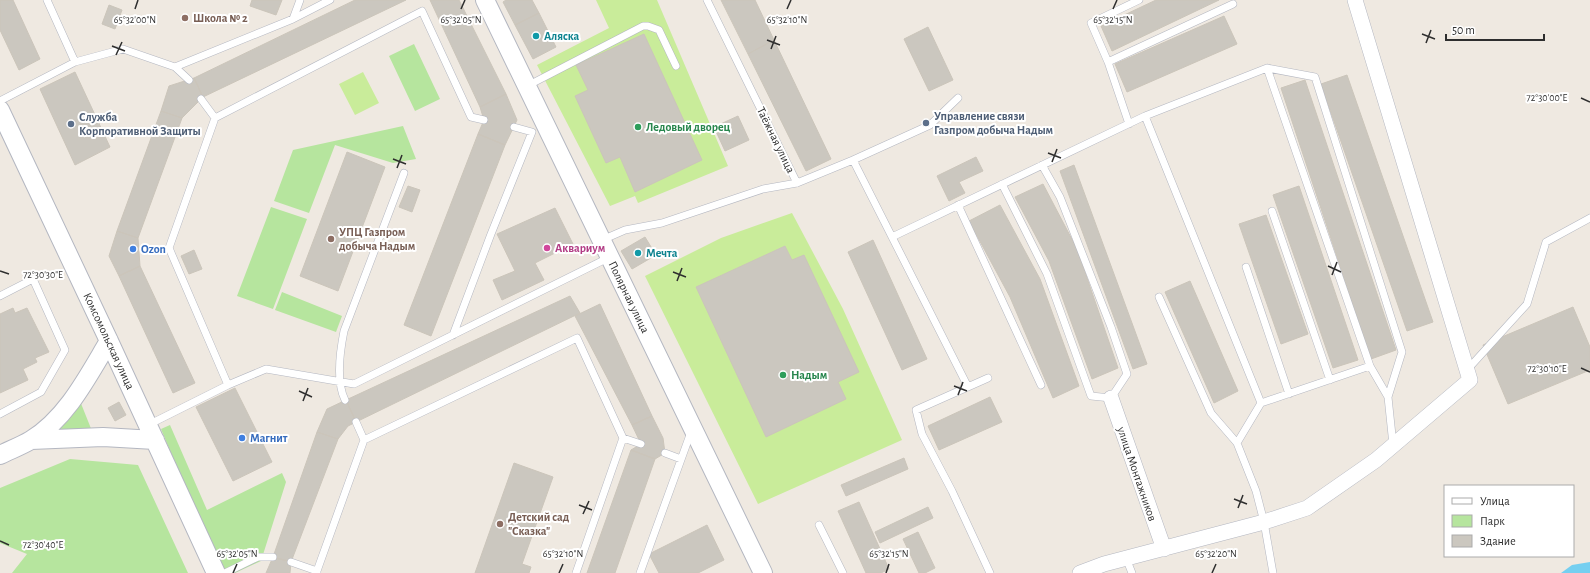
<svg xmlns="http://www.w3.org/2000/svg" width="1590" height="573" viewBox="0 0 1590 573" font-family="'Alegreya Sans',sans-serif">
<rect width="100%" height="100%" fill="#efe9e1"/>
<path fill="#b6e59e" d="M414,44l26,55 -25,12 -26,-55z
M403,126l13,33 -23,4 -58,-18 -26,68 -35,-12 19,-51z
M271,207l36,12 -34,90 -36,-13z
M282,292l60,24 -6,16 -61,-22z
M80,401l14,35 -39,-1z
M170,425l37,85 75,-37 4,9 -25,79 -26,12h-14l-60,-144z
M70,459l68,6 50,108h-176l15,-19 -27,-11v-55z"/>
<path fill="#c9ec9a" d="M596,0h61l71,166 -90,37 -3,-7 -25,10 -73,-141 72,-37z
M363,72l16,31 -24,12 -16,-31z
M792,213l51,96 59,131 -144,64 -113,-228 76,-38z"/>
<path fill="#75cff0" d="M1590,562v11h-29l11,-8z"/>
<path fill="#cbc7bf" stroke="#cbc5ba" d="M0,0h13l27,59 -21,11 -19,-40z
M252,0h30l-6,15 -26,-9z
M355,0h51l-203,97 -9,-19z
M430,0h29l47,94 -26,13z
M506,0h26l7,13 -24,12 -12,-23z
M721,0h34l19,40 -26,14z
M1156,0h63l-107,51 -11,-25z
M109,5l13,5 -7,19 -13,-5z
M539,13l17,34 -23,12 -18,-34z
M1224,16l13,28 -110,48 -12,-28z
M928,27l25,53 -24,11 -25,-52z
M644,34l58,126 -67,32 -15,-35 -14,6 -31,-67 13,-6 -12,-25z
M774,40l57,119 -25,12 -58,-117z
M75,72l35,75 -35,18 -35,-76z
M1347,75l86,247 -26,9 -86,-247z
M194,78l9,19 -21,21 -21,-7 8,-25z
M1305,80l91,270 -25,9 -90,-271z
M506,94l11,26 -12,25 -27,-11 6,-14 -4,-13z
M161,111l21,7 -44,120 -21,-7z
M738,116l11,24 -24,11 -11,-24z
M478,134l27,11 -74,191 -27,-11z
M347,152l38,15 -47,124 -38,-15z
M976,157l7,14 -24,11 6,11 -16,8 -12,-25z
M1074,165l73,199 -14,5 -73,-198z
M1043,184l34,65 41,119 -26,11 -43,-118 -34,-64z
M408,186l12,4 -8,22 -13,-5z
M1299,186l59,174 -25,8 -60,-173z
M1000,205l40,74 39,107 -26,12 -43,-101 -41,-76z
M555,208l18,36 -38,19 9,17 -42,20 -9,-20 22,-9 -18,-37z
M1266,215l42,119 -27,10 -42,-120z
M117,231l21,7 2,28 -21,10 -10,-20z
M645,237l11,18 -24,14 -11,-18z
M873,240l54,119 -25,11 -54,-118z
M785,246l7,14 12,-5 55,117 -21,10 8,17 -80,38 -70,-150z
M194,250l8,19 -13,5 -8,-18z
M140,266l55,117 -22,10 -54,-117z
M1190,281l48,110 -24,12 -49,-111z
M570,296l10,17 -224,109 -10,-22z
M600,304l52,112 -20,9 -57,-109z
M1573,307l17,40v23l-82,34 -25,-59z
M13,308l2,5 12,-5 22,44 -14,6 2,4 -14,7 5,11 -28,13v-79z
M235,388l37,74 -39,19 -37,-74z
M990,397l12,25 -63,28 -11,-24z
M346,400l10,22 -8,4 -10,13 -21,-7 10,-23z
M119,402l7,13 -11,6 -7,-13z
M652,416l11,22 2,15 -10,6 -24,-9 10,-6 -9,-19z
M317,432l21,7 -47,123 -18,-5z
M631,450l24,9 -40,114h-28z
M904,458l4,11 -62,27 -5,-11z
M514,463l39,14 -31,87 9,3 -2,6h-54z
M859,502l30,67 -8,4h-15l-28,-62z
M928,507l5,11 -53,25 -5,-11z
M707,525l17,35 -26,13h-39l-10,-19z
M918,532l17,36 -10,5h-6l-16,-34z
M273,557l18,5 -1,11h-24z"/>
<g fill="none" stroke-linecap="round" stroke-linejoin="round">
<g stroke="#b4b7c1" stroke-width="8">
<path id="service" d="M47,0l28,62
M707,0l90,183
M293,19l37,-19
M1108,62l-17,-39 48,-23
M175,67l14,13
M1267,68l48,9 87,275 -14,45
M527,86l116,-60h5l11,4 17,36
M201,99l14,19
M0,101l75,-39 48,-13 52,18 118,-48 7,-19
M1145,116l116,287
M1129,124l-21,-62 125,-58
M853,160l77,-35 28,-27
M1002,184l45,90 44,122 20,2 16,-24 -16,-47 -51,-130 -18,-32
M958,205l83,180
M1272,211l58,169
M892,237l253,-121 122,-48 103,298
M602,240l23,-10 37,-7 101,-34 34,-6 56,-23 115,227
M1246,267l43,127
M0,296l33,-17 32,71 -24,42 -41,22
M1159,297l52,116 26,30
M453,335l38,-101 41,-102 -18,-5
M1467,370l60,-66 19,-62 44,-24
M988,378l-72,32 6,24 30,57 38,82
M228,385l-59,-137 46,-130 207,-107 49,106 13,3
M345,400c-9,-18 -5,-49 -1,-69l60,-158
M356,422l8,18
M148,425l80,-40 38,-16 88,15 256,-127
M623,438l18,6
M665,453l16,6
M819,525l24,48
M1126,558l6,15
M291,562l26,9
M225,573l33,-16h15
M317,573v-2l47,-131 213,-102 46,100 -47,135
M640,573l51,-141
M1273,573l-9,-51 -8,-31 -19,-48 24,-40 109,-37 18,31 5,48"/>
</g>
<g stroke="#b4b7c1" stroke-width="16">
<path id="minor" d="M1111,398l53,151
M1080,573l24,-9 160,-42 43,-14 69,-48 94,-80 -115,-380"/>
</g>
<g stroke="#b4b7c1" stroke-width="20">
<path id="tertiary" d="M485,0l278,573
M0,110l109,231 107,232
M31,440l72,-3 52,3
M0,455c10,-5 21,-9 31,-15 36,-22 57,-64 78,-99"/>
</g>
<use href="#service" stroke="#fff" stroke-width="7"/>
<use href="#minor" stroke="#fff" stroke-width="15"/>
<use href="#tertiary" stroke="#fff" stroke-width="18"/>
</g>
<path fill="none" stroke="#2e2e2e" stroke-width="1.5" d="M135,9l3,-9M461,9l4,-9M787,9l4,-9M1113,9l4,-9M1422,34l13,5M767,40l13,5M1426,43l5,-13M112,46l13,5M771,49l5,-13M116,55l6,-13M1581,98l9,4M1048,153l13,5M393,159l13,5M1052,162l5,-13M397,168l5,-13M1328,266l13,6M0,271l9,3M673,272l13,5M1332,275l5,-13M677,281l5,-13M1581,368l9,4M954,386l13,5M299,391l13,6M958,395l5,-13M303,401l5,-13M1234,499l13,5M579,505l13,5M1238,508l5,-13M583,514l6,-13M0,541l9,4M233,573l4,-9M559,573l4,-9M886,573l3,-9M1212,573l4,-9"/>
<g fill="#8d6e63" stroke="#fff" stroke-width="1.5">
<circle cx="185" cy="18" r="4"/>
<circle cx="331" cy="239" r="4"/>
<circle cx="500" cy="524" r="4"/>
</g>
<g fill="#0f9aa8" stroke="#fff" stroke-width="1.5">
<circle cx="536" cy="36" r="4"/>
<circle cx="638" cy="253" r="4"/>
</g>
<g fill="#5c6f8a" stroke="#fff" stroke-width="1.5">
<circle cx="926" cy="123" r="4"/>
<circle cx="71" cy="124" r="4"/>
</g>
<g fill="#2e9e5b" stroke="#fff" stroke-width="1.5">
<circle cx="638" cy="127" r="4"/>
<circle cx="783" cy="375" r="4"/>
</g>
<circle fill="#d1479c" stroke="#fff" stroke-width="1.5" cx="547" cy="248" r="4"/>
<g fill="#3f7fe0" stroke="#fff" stroke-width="1.5">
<circle cx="133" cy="249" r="4"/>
<circle cx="242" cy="438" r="4"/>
</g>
<g text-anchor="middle" stroke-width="4" stroke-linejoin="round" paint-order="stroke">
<g font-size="12" font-weight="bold" fill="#785e54" stroke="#fff" text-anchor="start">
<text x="193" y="22">Школа № 2</text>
<text x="339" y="236">УПЦ Газпром<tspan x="339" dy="14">добыча Надым</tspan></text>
<text x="508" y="521">Детский сад<tspan x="508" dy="14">"Сказка"</tspan></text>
</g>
<g font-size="12" font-weight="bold" fill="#0d838f" stroke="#fff" text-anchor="start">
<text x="544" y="40">Аляска</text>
<text x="646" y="257">Мечта</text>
</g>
<g font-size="12" font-weight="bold" fill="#4e5e75" stroke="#fff" text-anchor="start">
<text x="934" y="120">Управление связи<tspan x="934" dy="14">Газпром добыча Надым</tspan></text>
<text x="79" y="121">Служба<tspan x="79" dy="14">Корпоративной Защиты</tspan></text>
</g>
<g font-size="12" font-weight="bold" fill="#27864d" stroke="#fff" text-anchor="start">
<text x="646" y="131">Ледовый дворец</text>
<text x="791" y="379">Надым</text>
</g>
<g font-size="12" fill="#2e2e2e" stroke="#fff">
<text transform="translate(776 140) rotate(64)" y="4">Таёжная улица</text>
<text transform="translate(629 297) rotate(64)" y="4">Полярная улица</text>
<text transform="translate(109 341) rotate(65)" y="4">Комсомольская улица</text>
<text transform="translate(1137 474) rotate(71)" y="4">улица Монтажников</text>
</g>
<g font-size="12" font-weight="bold" fill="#b23c85" stroke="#fff" text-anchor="start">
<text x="555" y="252">Аквариум</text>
</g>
<g font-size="12" font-weight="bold" fill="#366cbe" stroke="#fff" text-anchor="start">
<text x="141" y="253">Ozon</text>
<text x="250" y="442">Магнит</text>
</g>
</g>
<g font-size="10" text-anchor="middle" fill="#2e2e2e" stroke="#fff" stroke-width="4" stroke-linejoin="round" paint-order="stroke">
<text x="135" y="23">65°32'00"N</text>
<text x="461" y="23">65°32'05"N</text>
<text x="787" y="23">65°32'10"N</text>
<text x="1113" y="23">65°32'15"N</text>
<text x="1547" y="101">72°30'00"E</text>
<text x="43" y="278">72°30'30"E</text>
<text x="1547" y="372">72°30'10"E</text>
<text x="43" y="548">72°30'40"E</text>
<text x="237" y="557">65°32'05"N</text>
<text x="563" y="557">65°32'10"N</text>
<text x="889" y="557">65°32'15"N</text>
<text x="1216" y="557">65°32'20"N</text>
</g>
<rect x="1444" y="485" width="130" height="72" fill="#ffffff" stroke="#ababab"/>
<rect x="1452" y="498" width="20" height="6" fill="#ffffff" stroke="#ababab"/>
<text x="1480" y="505" font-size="12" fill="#2e2e2e">Улица</text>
<rect x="1452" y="515" width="20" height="12" fill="#b6e59e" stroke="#ababab"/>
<text x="1480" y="525" font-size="12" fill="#2e2e2e">Парк</text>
<rect x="1452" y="535" width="20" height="12" fill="#cbc7bf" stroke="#ababab"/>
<text x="1480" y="545" font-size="12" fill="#2e2e2e">Здание</text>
<path d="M1446 34v6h98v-6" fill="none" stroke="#2e2e2e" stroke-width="2"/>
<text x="1452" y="34" font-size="12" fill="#2e2e2e" stroke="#ffffff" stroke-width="3" paint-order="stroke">50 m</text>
</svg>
